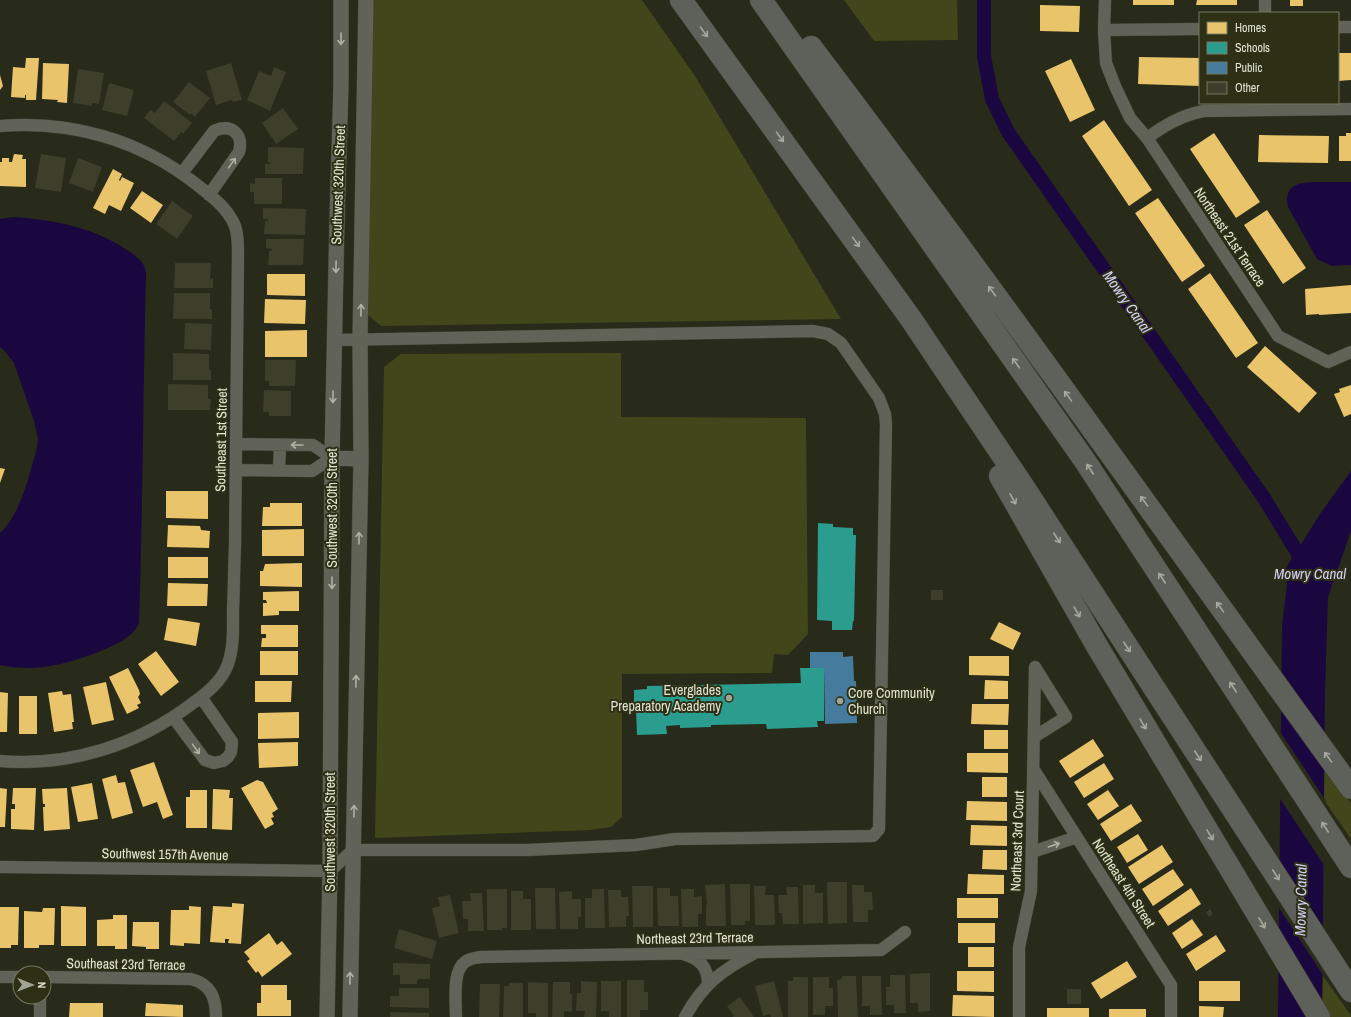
<svg xmlns="http://www.w3.org/2000/svg" width="1351" height="1017" viewBox="0 0 1351 1017" font-family="'Archivo Narrow',sans-serif">
<rect width="100%" height="100%" fill="#282a1a"/>
<path fill="#42461b" d="M373,0h269l53,76 146,243 -460,7 -13,-11z
M844,0h113l1,40 -84,1z
M621,353v64l185,1 2,216 -20,21 -14,-1 -2,19 -150,1v143l-11,10 -22,3 -214,8 9,-471 17,-13z
M1324,768l27,35v36l-27,-39z
M1323,976l27,38 1,3h-22l-7,-9z"/>
<path fill="#1b073f" d="M1313,182h38v83l-19,1 -15,-7 -29,-52c-4,-20 7,-24 25,-25z
M14,217c40,3 79,10 113,33 10,7 17,11 19,22 -3,117 -3,234 -7,351 -1,3 -3,6 -5,8 -14,17 -69,34 -91,36 -14,2 -29,1 -43,-2v-132c21,-19 29,-58 37,-85l1,-10 -4,-17 -20,-58 -10,-13 -4,-3v-128z
M1351,471v60l-23,66 -3,96 -3,324h-44l4,-391 5,-41 -1,-17 34,-54z"/>
<path fill="#282a1a" d="M1279,730l47,71v67l-47,-71z
M1278,858l47,72v48l-48,-73z"/>
<path fill="#e9c46a" d="M1133,0h41v5h-41z
M1197,0h40v5h-41z
M1290,0h13v6h-13z
M1040,5l40,1 -1,26 -39,-1z
M1338,53h13v27l-13,1z
M1139,57l61,1v28l-62,-2z
M26,58h13l-3,42h-10v-5h-1v3l-14,-1 2,-30 12,1z
M1071,59l24,51 -25,12 -25,-51z
M43,63l26,1 -2,39 -10,-1 1,-2 -16,-1z
M0,75l3,11 -3,4z
M1104,120l48,70 -23,16 -47,-70z
M1214,133l46,69 -24,16 -46,-69z
M1346,133h5v28h-12v-25h7z
M1259,135l70,1 -1,27 -70,-1z
M14,154l9,1 -1,4h4v28l-26,-1v-24h2v-4h7v4h3z
M113,169l9,5 -3,6 1,1 2,-4 12,6 -13,28 -12,-6 -4,9 -12,-6z
M142,191l21,14 -12,18 -21,-15z
M1158,198l47,68 -23,16 -47,-69z
M1267,210l39,58 -23,16 -39,-59z
M1210,273l48,70 -22,15 -48,-69z
M267,274h38v22l-38,-1z
M1351,285v28l-32,2v-1l-13,1 -1,-26z
M265,299l41,1 -1,24 -41,-1z
M307,330v27h-42v-26z
M1265,346l52,47 -18,20 -52,-46z
M1351,385v29l-7,3 -10,-23 6,-2 -1,-3z
M0,468l5,1 -5,14z
M166,491h42v28l-42,-1z
M270,503h32v23h-40l1,-19h7z
M168,525l32,1 1,4 9,1 -1,17 -42,-1z
M304,529v27h-42v-26z
M168,557h40v21h-40z
M302,563v24l-42,-1v-15h3l2,-7z
M168,583l40,1 -1,22h-40z
M299,591v20h-20v4l-16,1v-13h4l-1,-3h-3v-8z
M168,618l32,5 -4,23 -32,-6z
M999,622l22,11 -8,17 -23,-11z
M261,625h37v22h-37l1,-9h4v-4h-5z
M156,651l23,31 -18,14 -23,-32z
M260,651h38v24h-38z
M969,656h40v20l-40,-1z
M128,668l11,22 1,4 -2,3 3,6 -4,2 2,3 -12,6 -18,-37z
M985,680l23,1v18h-24z
M255,681h37l-1,21h-36z
M106,682l8,38 -22,5 -9,-38z
M62,691l1,4 8,-1 3,28h-2l1,7 -19,3 -6,-39z
M0,692l8,1 -1,39h-7z
M19,696h18v38h-18z
M972,704h37l-1,21 -37,-1z
M299,712v26l-41,1v-26z
M984,730h24v19h-24z
M1093,739l11,17 -34,22 -11,-17z
M298,742v24l-39,2 -1,-25z
M967,753h41v20l-41,-1z
M154,762l19,53 -10,4 -6,-17 -14,5 -13,-37z
M1104,763l10,16 -30,19 -10,-16z
M116,775l2,8 7,-1 8,31 -21,6 -10,-40z
M982,777h25v20h-25z
M257,780l6,2 15,27 -6,4 2,4 -3,1 3,6 -9,5 -24,-41z
M92,783l6,36 -20,3 -7,-35z
M0,788l7,1 -2,38h-5z
M13,788h23l-2,42 -23,-1v-20h4v-5h-3z
M67,788l3,41 -26,2 -1,-24h2v-3h-2l-1,-15z
M213,789l17,1 -1,8h4l-1,32 -20,-1z
M190,790h17v38h-21v-31h4z
M1108,790l11,16 -21,14 -11,-16z
M967,801l40,1v19l-41,-1z
M1131,804l11,17 -31,20 -11,-17z
M971,825l36,1v20l-37,-1z
M1138,834l10,16 -21,13 -10,-16z
M1162,845l11,17 -34,22 -11,-17z
M983,850h24v20l-25,-1z
M1173,869l11,16 -31,21 -11,-17z
M968,874l36,1v19h-37z
M1191,888l10,16 -33,22 -10,-15z
M957,898h41v20h-41z
M232,903l12,1 -3,40 -13,-1 1,-4h-4v4l-15,-1 3,-36 19,1z
M61,906l25,1v39h-25z
M189,906l12,1 -1,37 -16,-1v3l-14,-1 1,-35h18z
M0,907h19l-1,38h-7v3h-11z
M43,908h12l-1,37h-15v3h-15v-37l18,1z
M113,915h14v34h-12v-3h-18v-26l16,-1z
M1192,919l11,16 -21,14 -10,-16z
M133,922h26v27h-13v-2l-14,-1z
M958,923h37v20h-37z
M269,933l8,12 5,-4 10,13 -30,23 -4,-6 -2,2 -9,-12 3,-2 -6,-7z
M1216,935l10,16 -30,20 -10,-17z
M968,947h26v20h-26z
M1127,961l10,16 -36,22 -10,-16z
M957,971h37v21l-37,-1z
M1199,981h41v20h-41z
M261,985h26v15h4v16h-34v-13h4z
M953,995l41,1v21l-42,-1z
M70,1003h33v14h-34z
M146,1003l37,2v12l-38,-1z
M1199,1006l25,1 -1,10h-24z
M1047,1008h42v9h-42z
M1109,1009h37v8h-37z"/>
<path fill="#2a9d8f" d="M818,523l15,1v3l20,1v7h3l-2,86h-1l-1,9h-20v-9l-15,-1z
M800,668h24v53h-7l1,6 -51,2 -1,-5 -55,1v2l-31,1v-3l-14,1 1,8 -30,1 -1,-25h2v-4h-4v-16l13,-1v-3l154,-3z"/>
<path fill="#457b9d" d="M810,652h33v5l10,-1 1,25h2l1,42 -32,1 -1,-56h-14z"/>
<g fill="none" stroke-linecap="round" stroke-linejoin="round">
<path stroke="#1b073f" stroke-width="14" d="M984,0v56l8,43 16,33 256,366 33,54 5,17"/>
</g>
<path fill="#3d3f2b" d="M231,63l11,37 -9,2 -1,-2 -16,5 -10,-34z
M274,67l12,5 -16,39 -23,-11 12,-29 12,5z
M78,69l26,4 -5,31 -7,-1v3l-19,-3z
M189,82l21,16 -15,19 -4,-4 -1,2 -17,-13z
M109,83l25,7 -7,26 -25,-6z
M164,101l28,22 -9,11 -2,-2 -7,9 -30,-23 6,-8 5,3z
M283,108l15,21 -22,15 -14,-21z
M268,147l36,1 -1,26h-38v-10h5v-2h-2z
M41,154l25,4 -5,34 -26,-4z
M78,158l24,9 -9,25 -24,-9z
M255,178h27v26h-28v-12h-4v-9l5,1z
M172,201l21,15 -16,23 -21,-15z
M263,208l43,1 -1,26 -41,-1 1,-13h3v-2h-5z
M266,239h38l-1,26h-35l1,-14h2l1,-2 -6,-1z
M175,263h36l-1,16 3,-1v10h-39z
M174,293h36v16h2v10h-39z
M185,323l27,1 -1,26 -27,-1z
M173,353l36,1v16h2v10h-38z
M265,360h31l-1,26h-26v-5h-4z
M168,384l40,1v14h3l-1,11h-42z
M264,390l27,1v25h-22v-4h-6z
M931,590h12v10h-12z
M827,882h20v41l-19,1z
M725,884l1,42h-20v-21h1l-2,-20z
M730,884h20v37h-5v4h-14z
M803,885h12v8h8v30l-20,1z
M852,885h12v7h8l1,18h-5v12h-15z
M632,886h21v41h-20z
M754,886h12l-1,9h9l1,30h-20z
M786,887h12l1,37h-16l-1,-11h-3l-1,-18h9z
M535,888h20l1,41h-20z
M657,888h13v8h8l1,30h-21z
M487,889h20v39h-5v2h-15z
M592,889h12l1,39h-20v-30h7z
M681,889h13v8l8,-1v18h-4v13h-16z
M608,890h13v7h7l1,19h-3v11h-17z
M511,891h12v8h8v31h-20z
M572,891v8h9v18h-3v12h-18l-1,-37z
M470,893h12l2,38h-16v-12h-5l-1,-18h9z
M450,895l9,38 -20,5 -7,-30 8,-2 -2,-9z
M1210,909l3,5 -4,3 -3,-5z
M399,929l38,12 -5,18 -38,-11z
M393,963l37,1v15h-12l-1,5h-17v-9h-7z
M930,973v38l-12,1v-9h-8v-29z
M890,975h15l1,38h-12v-8h-8v-18h4z
M842,976h14l2,41h-20l-1,-37 5,-1z
M862,976h19l1,39h-12v-9h-8z
M793,977h15v40h-20v-36h5z
M813,977h16v11h4v18h-8v9h-12z
M627,980h17v12h4v18h-8v7h-13z
M581,981l16,1 -1,35h-12l1,-6h-9l1,-18h4z
M601,981h20v36h-12v-6h-8z
M774,981l9,36h-12l-1,-3 -7,2 -8,-30z
M528,982l20,1v34h-12v-4h-8z
M553,982h17v12h2v18l-8,-1v6h-12z
M509,983h14v34h-20l1,-31h5z
M480,984h20l-1,33h-20z
M399,988h30v20l-39,-1v-11h9z
M1067,989h14v15h-14z
M740,997l14,20h-22l2,-1 -7,-10z
M390,1012l39,1v4h-39z"/>
<g fill="none" stroke-linecap="round" stroke-linejoin="round">
<g stroke="#434437" stroke-width="13">
<path id="minor" d="M1105,0l-1,30 2,33 9,23 15,32 17,20 131,198 50,26 23,-10
M1265,13v-13
M1338,27h13
M1104,30l96,-1
M0,126c71,-6 140,14 196,58 14,11 32,24 39,42 3,8 3,18 3,27 -1,97 -2,195 -3,293 -1,21 -1,43 -2,64 0,17 1,37 -5,54 -6,17 -21,29 -35,39 -55,42 -124,64 -193,58
M1147,138c18,-13 35,-23 57,-27l147,-2
M182,173l32,-42c17,-8 30,3 25,21l-30,43
M236,470l76,1 20,-13 -19,-13 -76,-1
M279,470l1,-25
M173,717l32,43 9,3 9,-2 5,-4 3,-5 1,-10 -31,-45
M1034,737l32,-20 -31,-50
M1034,770l137,215v32
M1032,852l45,-15
M0,867l330,4 23,-21h174l109,-5 39,-6 198,-3 6,-7 7,-405 -1,-10 -6,-16 -38,-55 -13,-9 -15,-3 -478,9
M683,954c17,5 25,13 25,30
M0,977h20
M44,977l147,2c20,5 25,19 25,38
M40,1017v-20
M456,1017c0,-15 -4,-46 9,-55 5,-4 10,-4 16,-5l400,-7 24,-18
M685,1017c18,-33 37,-47 70,-64
M1019,1017v-70l12,-56 4,-224"/>
</g>
<g stroke="#434437" stroke-width="16">
<path id="tertiary" d="M332,458l29,1
M327,1017l3,-146 2,-413 5,-238 4,-136v-84
M350,1017l11,-558 -1,-119 6,-340"/>
</g>
<g stroke="#434437" stroke-width="23">
<path id="motorway" d="M681,0l230,319 112,167 328,505
M761,0l324,461 266,406
M811,47c185,244 361,494 540,741
M1000,476l97,170 222,371"/>
</g>
<use href="#minor" stroke="#626358" stroke-width="12"/>
<use href="#tertiary" stroke="#626358" stroke-width="15"/>
<use href="#motorway" stroke="#5e605a" stroke-width="22"/>
</g>
<defs><path id="oneway-shaft" d="M-6 0H5M1.5-3L5.5 0L1.5 3" fill="none" stroke-width="1.6" stroke-linecap="round" stroke-linejoin="round"/></defs>
<g stroke="#a7a99d">
<use href="#oneway-shaft" transform="translate(704 32) rotate(54)"/>
<use href="#oneway-shaft" transform="translate(780 137) rotate(54)"/>
<use href="#oneway-shaft" transform="translate(856 242) rotate(54)"/>
<use href="#oneway-shaft" transform="translate(992 291) rotate(-126)"/>
<use href="#oneway-shaft" transform="translate(1016 363) rotate(-125)"/>
<use href="#oneway-shaft" transform="translate(1068 396) rotate(-126)"/>
<use href="#oneway-shaft" transform="translate(1090 469) rotate(-123)"/>
<use href="#oneway-shaft" transform="translate(1013 499) rotate(60)"/>
<use href="#oneway-shaft" transform="translate(1144 501) rotate(-126)"/>
<use href="#oneway-shaft" transform="translate(1057 538) rotate(57)"/>
<use href="#oneway-shaft" transform="translate(1162 578) rotate(-123)"/>
<use href="#oneway-shaft" transform="translate(1220 607) rotate(-126)"/>
<use href="#oneway-shaft" transform="translate(1077 612) rotate(60)"/>
<use href="#oneway-shaft" transform="translate(1127 647) rotate(57)"/>
<use href="#oneway-shaft" transform="translate(1233 687) rotate(-123)"/>
<use href="#oneway-shaft" transform="translate(1143 724) rotate(59)"/>
<use href="#oneway-shaft" transform="translate(1198 756) rotate(57)"/>
<use href="#oneway-shaft" transform="translate(1328 757) rotate(-126)"/>
<use href="#oneway-shaft" transform="translate(1325 827) rotate(-123)"/>
<use href="#oneway-shaft" transform="translate(1210 835) rotate(59)"/>
<use href="#oneway-shaft" transform="translate(1276 875) rotate(57)"/>
<use href="#oneway-shaft" transform="translate(1262 923) rotate(59)"/>
</g>
<g stroke="#afb1a2">
<use href="#oneway-shaft" transform="translate(341 39) rotate(90)"/>
<use href="#oneway-shaft" transform="translate(232 163) rotate(-55)"/>
<use href="#oneway-shaft" transform="translate(336 267) rotate(91)"/>
<use href="#oneway-shaft" transform="translate(361 310) rotate(-89)"/>
<use href="#oneway-shaft" transform="translate(333 397) rotate(91)"/>
<use href="#oneway-shaft" transform="translate(297 445) rotate(-180)"/>
<use href="#oneway-shaft" transform="translate(359 538) rotate(-89)"/>
<use href="#oneway-shaft" transform="translate(332 583) rotate(90)"/>
<use href="#oneway-shaft" transform="translate(356 681) rotate(-89)"/>
<use href="#oneway-shaft" transform="translate(196 749) rotate(54)"/>
<use href="#oneway-shaft" transform="translate(354 811) rotate(-89)"/>
<use href="#oneway-shaft" transform="translate(1054 845) rotate(-19)"/>
<use href="#oneway-shaft" transform="translate(350 978) rotate(-89)"/>
</g>
<g fill="#a1a493" stroke="#2d3014" stroke-width="1.5">
<circle cx="729" cy="698" r="4"/>
<circle cx="840" cy="701" r="4"/>
</g>
<g text-anchor="middle" stroke-width="4" stroke-linejoin="round" paint-order="stroke">
<g font-size="14" fill="#e2e5d4" stroke="#2d3014">
<text transform="translate(338 185) rotate(-88)" y="5">Southwest 320th Street</text>
<text transform="translate(1230 237) rotate(56)" y="5">Northeast 21st Terrace</text>
<text transform="translate(221 440) rotate(-89)" y="5">Southeast 1st Street</text>
<text transform="translate(332 508) rotate(-90)" y="5">Southwest 320th Street</text>
<text transform="translate(330 832) rotate(-90)" y="5">Southwest 320th Street</text>
<text transform="translate(1017 841) rotate(-88)" y="5">Northeast 3rd Court</text>
<text transform="translate(165 854) rotate(1)" y="5">Southwest 157th Avenue</text>
<text transform="translate(1124 883) rotate(57)" y="5">Northeast 4th Street</text>
<text transform="translate(695 938) rotate(-1)" y="5">Northeast 23rd Terrace</text>
<text transform="translate(126 964) rotate(1)" y="5">Southeast 23rd Terrace</text>
</g>
<g font-size="14" fill="#e2e5d4" stroke="#2d3014" text-anchor="end">
<text x="721" y="695">Everglades<tspan x="721" dy="16">Preparatory Academy</tspan></text>
<text x="848" y="698" text-anchor="start">Core Community<tspan x="848" dy="16">Church</tspan></text>
</g>
<g font-size="15" font-style="italic" fill="#d3cff7" stroke="#2d3014">
<text transform="translate(1127 302) rotate(55)" y="5">Mowry Canal</text>
<text x="1310" y="579">Mowry Canal</text>
<text transform="translate(1301 900) rotate(-89)" y="5">Mowry Canal</text>
</g>
</g>
<rect x="1199" y="12" width="140" height="92" fill="#2d3014" stroke="#757861"/>
<rect x="1207" y="22" width="20" height="12" fill="#e9c46a" stroke="#757861"/>
<text x="1235" y="32" font-size="12" fill="#e2e5d4">Homes</text>
<rect x="1207" y="42" width="20" height="12" fill="#2a9d8f" stroke="#757861"/>
<text x="1235" y="52" font-size="12" fill="#e2e5d4">Schools</text>
<rect x="1207" y="62" width="20" height="12" fill="#457b9d" stroke="#757861"/>
<text x="1235" y="72" font-size="12" fill="#e2e5d4">Public</text>
<rect x="1207" y="82" width="20" height="12" fill="#3d3f2b" stroke="#757861"/>
<text x="1235" y="92" font-size="12" fill="#e2e5d4">Other</text>
<g transform="translate(32 985) rotate(91)"><circle r="19" fill="#2d3014" stroke="#757861"/>
<path d="M0-3L7 15L0 10L-7 15Z" fill="#a1a493"/>
<text y="-6" font-size="11" font-weight="bold" text-anchor="middle" fill="#e2e5d4">N</text>
</g>
</svg>
